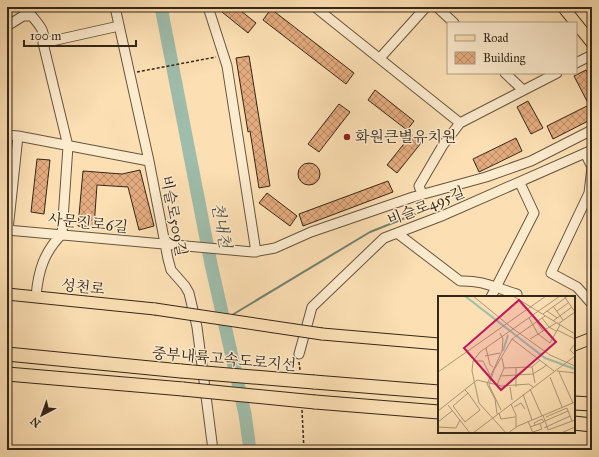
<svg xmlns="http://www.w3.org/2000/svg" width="599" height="457" viewBox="0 0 599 457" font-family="'IM FELL Great Primer','Noto Serif KR',serif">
<defs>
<pattern id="building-cross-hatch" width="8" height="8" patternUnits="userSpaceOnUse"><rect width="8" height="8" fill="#e4ab7e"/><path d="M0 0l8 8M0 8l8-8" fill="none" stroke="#ba8b66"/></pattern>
</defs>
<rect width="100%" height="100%" fill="#fce0b4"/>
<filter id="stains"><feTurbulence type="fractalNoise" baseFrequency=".005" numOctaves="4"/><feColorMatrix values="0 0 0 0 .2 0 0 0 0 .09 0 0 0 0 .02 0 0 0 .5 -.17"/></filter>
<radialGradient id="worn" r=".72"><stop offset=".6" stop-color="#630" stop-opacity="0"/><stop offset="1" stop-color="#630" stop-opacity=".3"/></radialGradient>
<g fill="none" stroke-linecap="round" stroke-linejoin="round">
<path stroke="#748170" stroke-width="2" d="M232,315l138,-83 68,-27"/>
<path stroke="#9fbdab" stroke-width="13" d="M161,7l50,257 34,150 5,36"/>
</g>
<path fill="url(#building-cross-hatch)" stroke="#342718" d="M226,7h10l20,16 -8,10 -26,-21z
M271,9l83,64 -8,11 -83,-64z
M249,56l21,130 -11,2 -9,-57 -2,1 -12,-74z
M586,70l6,12v37l-39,20 -6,-13 42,-21 -15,-29z
M375,90l39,31 -7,9 -39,-30z
M528,101l15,27 -12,6 -14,-27z
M339,104l11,8 -31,40 -11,-8z
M411,135l10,8 -24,30 -10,-8z
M516,138l6,13 -43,21 -6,-13z
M37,159l13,1 -6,54 -13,-2z
M298 174a11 11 0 1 1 22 0a11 11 0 1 1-22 0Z
M140,170l14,56 -15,4 -11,-43 -31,-2 -3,42 -16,-1 5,-55 39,3z
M388,181l5,11 -90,34 -4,-12z
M267,193l30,23 -7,10 -31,-23z"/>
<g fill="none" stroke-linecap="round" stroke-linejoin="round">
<g stroke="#66553f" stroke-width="11">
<path id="minor" d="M115,7l34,154 19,98 3,11 14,16 4,7 8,34 16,123
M208,7l19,59 29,186
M315,7l145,116
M437,7l17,16
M7,26l16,-10h9c7,9 14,15 11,27l25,103 -6,88c-18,18 -24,37 -26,63
M43,43l76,-17
M380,58l46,-51
M576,63l16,-8
M505,73l18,17
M7,135l11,1
M585,153l7,14 -3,26 -38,80 26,14 15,17
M422,194l-3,-8 24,-41 17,-22 97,-50
M7,230l246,22 22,-4 36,-16 102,-35 73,-20 45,-16 61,-31
M8,230l10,-94 131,25
M397,233l63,48c22,-1 36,7 57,13
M491,297l43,-84 -14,-30
M299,354l13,-47 72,-69 60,-23 148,-65"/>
</g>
<g stroke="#342718" stroke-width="13">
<path id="major" d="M563,7l29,36
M7,294l148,15
M322,334l117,10
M574,345l18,-7"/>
</g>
<g stroke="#342718" stroke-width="15">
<path id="highway" d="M7,354l174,17
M7,374l176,15
M314,382l125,10
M315,402l124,10
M574,403l18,1
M574,423l18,2"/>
</g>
<path stroke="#342718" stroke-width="1.5" stroke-dasharray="3 2" stroke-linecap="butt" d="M137,72l79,-15
M299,362l1,8
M302,410l2,40"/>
<use href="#minor" stroke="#fdebce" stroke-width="9"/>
<use href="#major" stroke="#fce0b4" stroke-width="11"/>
<use href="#highway" stroke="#fce0b4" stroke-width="13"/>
<g stroke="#342718" stroke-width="13" stroke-linecap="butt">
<path id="major-bridge" d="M155,309l167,25"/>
</g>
<g stroke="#342718" stroke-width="15" stroke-linecap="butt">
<path id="highway-bridge" d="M181,371l133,11
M183,389l132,13"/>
</g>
<use href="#major-bridge" stroke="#fce0b4" stroke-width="11"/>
<use href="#highway-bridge" stroke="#fce0b4" stroke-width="13"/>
</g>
<circle fill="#8f2418" stroke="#fdebce" stroke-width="1.5" cx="347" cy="137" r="4"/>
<g text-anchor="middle" stroke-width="3" stroke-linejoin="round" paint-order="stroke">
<g font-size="15" fill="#342718" stroke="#fdebce" text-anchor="start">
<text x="355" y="142">화원큰별유치원</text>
</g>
<g font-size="15" fill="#342718" stroke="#fdebce">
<text transform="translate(426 206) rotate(-21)" y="5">비슬로495길</text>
<text transform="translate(174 216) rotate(79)" y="5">비슬로509길</text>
<text transform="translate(88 223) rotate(6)" y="5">사문진로6길</text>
<text transform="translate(83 287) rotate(6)" y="5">성천로</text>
<text transform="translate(224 359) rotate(5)" y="5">중부내륙고속도로지선</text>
</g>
<g font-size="16" font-style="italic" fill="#545444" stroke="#fdebce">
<text transform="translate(222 225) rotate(79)" y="6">천내천</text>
</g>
</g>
<g transform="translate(438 296)">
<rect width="137" height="137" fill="#fce0b4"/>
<path fill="none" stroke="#9fbdab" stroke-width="2" d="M27,0l80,62 30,11M65,55l5,-16"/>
<path fill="none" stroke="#ac9676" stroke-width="1" d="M35,0l39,32 38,27 25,11M75,0l62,38M80,0h21M126,0l11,16M115,10l10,14M109,15l10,7M119,15l11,-8M105,18l25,-18M91,22l9,16 12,9 10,-18M104,22l7,9 7,4M115,25l19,-14M120,28l17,-12M119,34l18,9M105,35l13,-8M74,43l42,32M92,43l13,-8 -6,-9M48,52l4,17 3,2M136,58l-4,-4 5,-6M47,60l15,-3M35,65h10l7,14M94,71l3,16M66,72l28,-1 8,-7M119,75l18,2M0,76l108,-76M121,76l14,31M62,80l33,-2 14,-9M112,81l12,30M59,89l7,-17 -2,-10M72,91l2,13M78,91v-20M92,93l12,27M27,94l3,3 -15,13 12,16 15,-12 -12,-17M85,98l9,26M73,108l5,11v12M10,109l22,28M76,111l7,-4 4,6M63,114l-12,-25 5,-15 18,-31 33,-23M0,115l39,-31 25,6 27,-2 4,3M61,117l2,6 14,-2M59,118l-2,-15 -8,-15 15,-33 1,-12 -3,-6M105,119l5,15 27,-10M108,121l21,-9 5,13M90,125l5,12M107,125l23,-10M0,126l14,-11M0,131l18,1 4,-8M92,131l14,-5 -2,-3 -8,4 1,2M106,132l26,-12M95,136l9,-3 -2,-5M35,137l102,-77M68,137l-27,-30 -7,-32 1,-10 7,-9 80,-56M70,137l10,-7 57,-24M123,137l14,-6"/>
<path fill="#c2185b" fill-opacity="0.15" stroke="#c2185b" stroke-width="2" d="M81,4l37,42 -55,48 -37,-42z"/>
<rect width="137" height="137" fill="none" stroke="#342718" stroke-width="2"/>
</g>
<rect width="599" height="457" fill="none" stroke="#fce0b4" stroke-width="24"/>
<rect x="8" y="8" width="583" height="441" fill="none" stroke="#342718" stroke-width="2"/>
<rect x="12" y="12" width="575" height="433" fill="none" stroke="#342718"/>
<rect x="447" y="22" width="130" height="52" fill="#fdebce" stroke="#ad9d85"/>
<rect x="455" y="35" width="20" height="6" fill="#fce0b4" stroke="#ad9d85"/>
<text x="483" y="42" font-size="12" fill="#342718">Road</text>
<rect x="455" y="52" width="20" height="12" fill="url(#building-cross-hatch)" stroke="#ad9d85"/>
<text x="483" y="62" font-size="12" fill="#342718">Building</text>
<g transform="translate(42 415) rotate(221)" stroke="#fdebce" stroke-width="3" paint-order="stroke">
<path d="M0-3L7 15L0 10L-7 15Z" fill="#342718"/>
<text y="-6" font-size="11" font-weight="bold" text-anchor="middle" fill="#342718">N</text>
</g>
<path d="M24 40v6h112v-6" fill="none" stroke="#342718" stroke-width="2"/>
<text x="30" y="40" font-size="12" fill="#342718" stroke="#fdebce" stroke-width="3" paint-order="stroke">100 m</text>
<rect width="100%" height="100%" filter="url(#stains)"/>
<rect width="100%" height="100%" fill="url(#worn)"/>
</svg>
